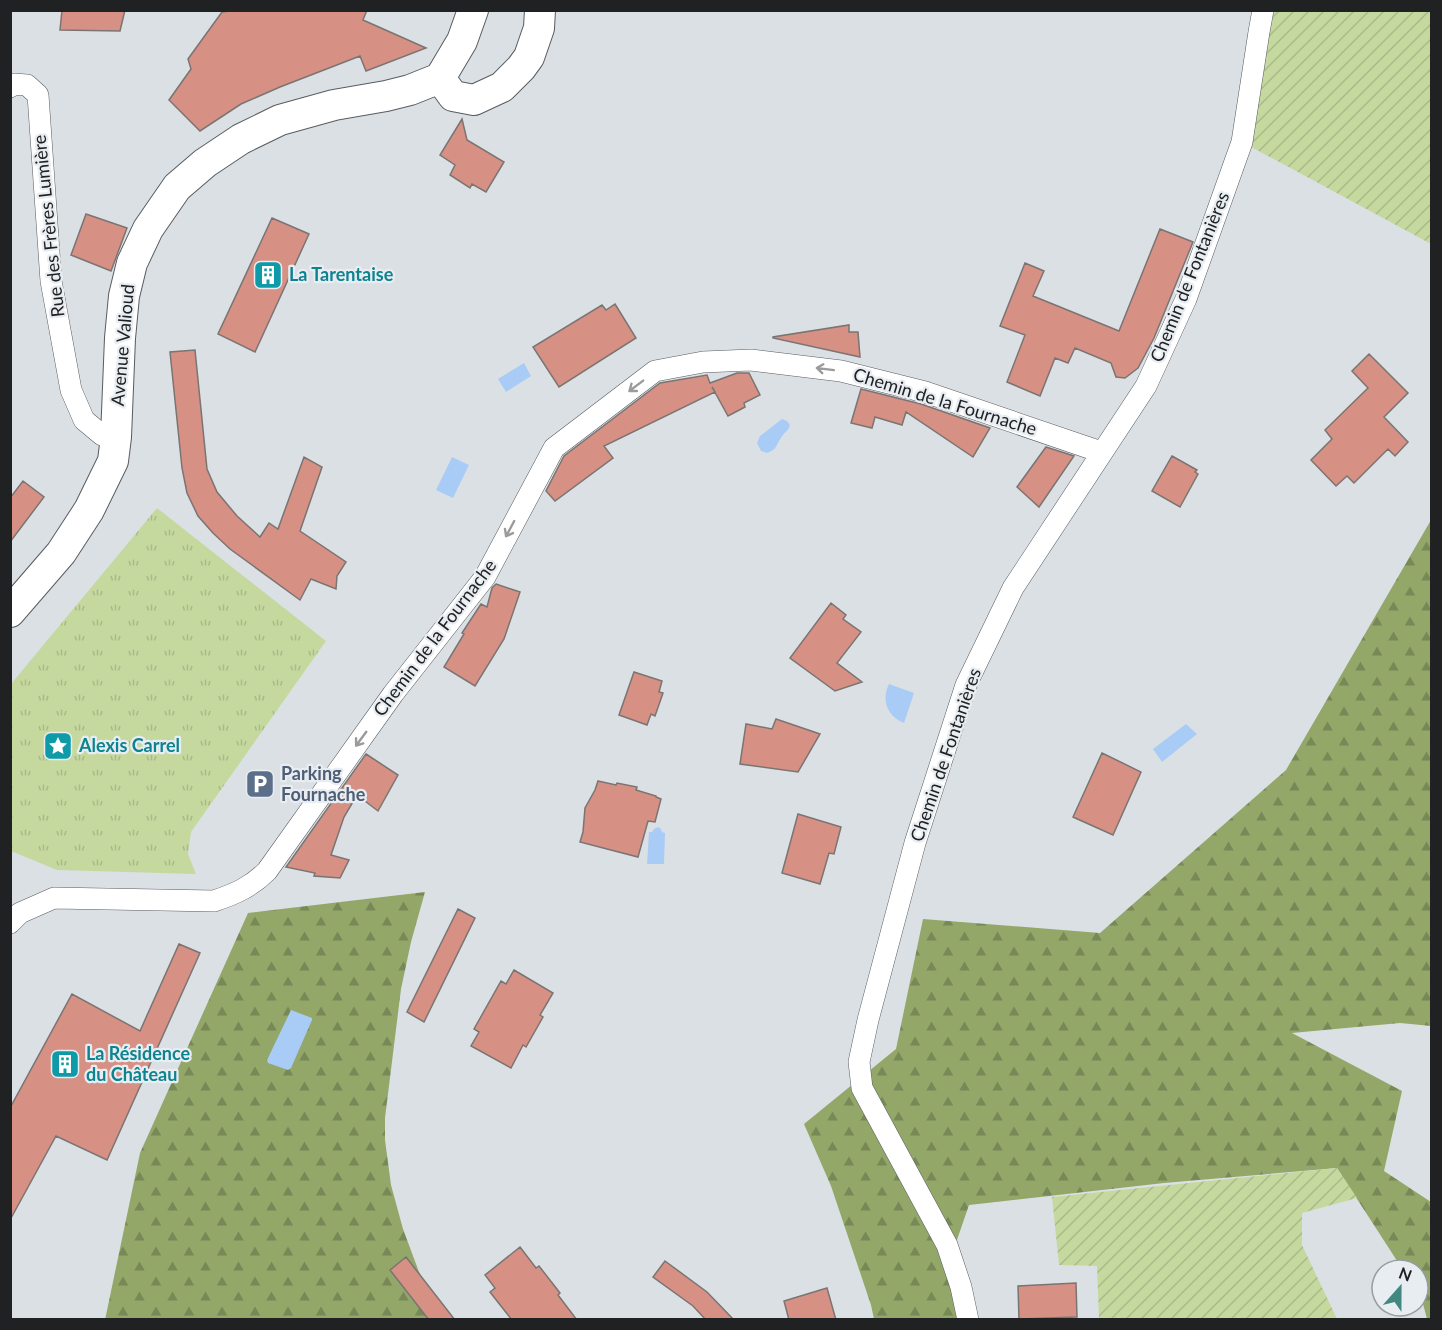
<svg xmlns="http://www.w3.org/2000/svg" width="1442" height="1330" viewBox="0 0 1442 1330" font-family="Lato,sans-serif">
<defs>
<pattern id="forest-firs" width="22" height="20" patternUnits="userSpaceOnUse" patternTransform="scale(1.5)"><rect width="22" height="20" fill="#93a769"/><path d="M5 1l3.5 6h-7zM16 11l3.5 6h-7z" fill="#788856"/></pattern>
<pattern id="park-tufts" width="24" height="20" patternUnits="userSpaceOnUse" patternTransform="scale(1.5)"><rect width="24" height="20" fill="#c5d99f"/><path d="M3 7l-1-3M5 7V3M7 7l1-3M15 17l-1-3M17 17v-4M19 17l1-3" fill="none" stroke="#a9ba89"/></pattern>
<pattern id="garden-furrows" width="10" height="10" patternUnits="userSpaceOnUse" patternTransform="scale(1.5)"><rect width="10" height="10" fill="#c5d99f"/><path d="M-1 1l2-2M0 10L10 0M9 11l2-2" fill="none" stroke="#a9ba89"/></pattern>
</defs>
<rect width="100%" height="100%" fill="#dbe0e5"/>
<path fill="url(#forest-firs)" d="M1431,520v506l-31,-3 -108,10 110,58 -18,80 47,31v117h-4l-5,-19 -4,-6v-24h-15l-66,-102 -173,15 -195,22 -20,58 9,56h-84l-3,-14 -40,-119 -27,-62 92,-75 27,-130 177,14 186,-163z
M425,892l-14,50 -10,47 -16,129v22l6,45 12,44 16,43 22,40 2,7 -338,1 35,-167 108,-240z"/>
<path fill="url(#park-tufts)" d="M157,508l169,133 -135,191 -3,22 8,20 -139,-4 -46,-19v-167z"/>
<path fill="url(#garden-furrows)" d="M1262,11h169v233l-189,-102z
M1337,1168l20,30 -55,15v32l35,74h-238l-2,-53 -38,-1 -7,-68z"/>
<path fill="#a9ccf6" d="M524,363l7,13 -25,16 -8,-13z
M782,419l5,2 3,4c-2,7 -6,7 -9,13 -6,8 -3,11 -14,15l-6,-2 -4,-8 3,-7z
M452,457l17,8 -16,33 -17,-8z
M889,684l25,9 -10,30c-17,-7 -23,-23 -15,-39z
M1186,724l11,10 -35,28 -9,-13z
M658,827l3,2 1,3 3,1 -1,31h-17l2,-32h3l2,-3z
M291,1010l21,8v2l-21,48 -3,2 -20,-7 -1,-3z"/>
<path fill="#d79084" stroke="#7a7473" stroke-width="1.5" d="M62,10h63l-5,21 -60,-1z
M237,10h130l-4,10 63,28 -60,23 -6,-15 -80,31 -39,17 -41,27 -31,-31 22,-31 -3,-10 34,-47z
M462,119l5,21 37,22 -18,30 -14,-8 -2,4 -20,-13 5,-10 -15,-10z
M86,214l41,14 -16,43 -40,-16z
M272,218l37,16 -54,118 -37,-18z
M1160,229l33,13 -39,96 -16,30 -13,10 -9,-1 -5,-14 -36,-15 -7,15 -13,-5 -15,38 -33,-14 18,-47 -25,-9 25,-63 19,8 -11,25 86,35z
M615,304l21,34 -77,49 -26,-40 69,-42 4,5z
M849,325v7h9l2,25 -87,-19v-1z
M195,350l12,119 10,23 20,24 23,21 9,-14 9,6 26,-72 18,10 -22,64 46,31 -9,14 -1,13 -25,-10 -11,21 -70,-51 -17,-16 -15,-17 -11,-23 -5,-25 -12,-116z
M1369,354l39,39 -24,24 24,25 -13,14 -7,-7 -34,34 -7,-7 -11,10 -25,-26 21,-21 -7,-9 43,-42 -16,-17z
M737,373h12l11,22 -16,8 1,4 -17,9 -16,-29 3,5 -111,54 9,12 -58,43 -9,-10 18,-35 96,-73 47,-8 3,8z
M861,389l60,15 69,24 -17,29 -67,-45 -4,13 -27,-8 -3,11 -21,-5z
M1046,447l28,9 -35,51 -22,-20z
M1172,456l25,14 -2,2 3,2 -18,33 -28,-16z
M23,481l21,16 -34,45v-44z
M496,584l24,8 -16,47 -29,47 -31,-19 20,-33 -2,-1 19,-29 6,3 5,-19z
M831,603l15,12 -3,4 18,13 -24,31 25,19 -27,9 -45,-33z
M634,672l28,9 -3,11 4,1 -8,23 -4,-2 -4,11 -28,-10z
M776,719l44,15 -22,38 -58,-8 6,-40 26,5z
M1102,753l39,19 -28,63 -40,-18z
M366,754l32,21 -20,36 -21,-16 -13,22 -13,38 18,5 -9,18 -26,-2 1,-3 -29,-6z
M598,781l18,4 1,-2 20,4 -1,3 20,6v1l5,2 -6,23 -7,-1 -10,36 -58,-15 3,-10 2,-24 10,-18z
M798,814l43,13 -7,27 -5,-1 -9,31 -38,-11z
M458,909l17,9 -51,104 -17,-10z
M179,944l21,9 -93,207 -51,-24 -46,84v-112l62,-114 68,37z
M514,970l39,23 -13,22 3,2 -17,30 -3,-2 -12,23 -40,-22 8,-14 -5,-3 27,-48 5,3z
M520,1247l16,21 3,-2 21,27 -2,2 19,25h-65l-22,-28 5,-4 -10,-13z
M406,1257l49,63h-26l-39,-50z
M665,1261l42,31 27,28h-28l-13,-14 -40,-29z
M1076,1283l1,34 -58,2 -1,-33z
M827,1288l9,32h-47l-5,-19z"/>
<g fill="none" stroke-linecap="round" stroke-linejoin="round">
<g stroke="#585c60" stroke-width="22">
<path id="street" d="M10,87l4,-3 13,1 11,10 13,186 20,109 13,30 18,15 14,2
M10,923l10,-10 34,-15 160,3c21,-7 37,-14 53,-30l126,-177 92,-117 69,-129 101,-77 48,-9 48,-2 90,11 84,21 176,60
M968,1320l-7,-33 -14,-42 -85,-157 -3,-26 9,-42 47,-177 51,-158 47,-97 133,-202 40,-87 56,-157 17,-110 4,-22"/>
</g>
<g stroke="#585c60" stroke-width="32">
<path id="secondary" d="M440,78l13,18 21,4 28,-13 19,-19 8,-11 10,-29 1,-18
M440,78l22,-37 11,-31
M10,612l51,-59 28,-43 24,-49 3,-24 4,-99 4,-42 8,-33 16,-34 29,-42 28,-24 36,-24 39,-19 54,-15 52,-9 24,-6 30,-12"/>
</g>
<use href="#street" stroke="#fff" stroke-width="21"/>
<use href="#secondary" stroke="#fff" stroke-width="30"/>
</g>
<defs><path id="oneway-shaft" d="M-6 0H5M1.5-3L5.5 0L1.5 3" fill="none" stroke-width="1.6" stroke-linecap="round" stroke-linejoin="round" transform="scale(1.5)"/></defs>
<g stroke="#9b9b9c">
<use href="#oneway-shaft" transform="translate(825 369) rotate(-173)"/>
<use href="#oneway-shaft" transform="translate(636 386) rotate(143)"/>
<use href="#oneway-shaft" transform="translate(510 529) rotate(118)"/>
<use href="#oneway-shaft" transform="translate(361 739) rotate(126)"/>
</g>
<defs>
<g id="building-square" transform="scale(1.5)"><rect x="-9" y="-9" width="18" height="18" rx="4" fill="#0f9aa8" stroke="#e8edf2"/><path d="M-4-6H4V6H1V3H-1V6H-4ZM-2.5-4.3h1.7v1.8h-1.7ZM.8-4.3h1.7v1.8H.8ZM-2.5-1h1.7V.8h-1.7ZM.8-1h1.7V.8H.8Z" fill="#fff"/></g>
<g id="sight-square" transform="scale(1.5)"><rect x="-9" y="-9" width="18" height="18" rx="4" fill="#0f9aa8" stroke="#e8edf2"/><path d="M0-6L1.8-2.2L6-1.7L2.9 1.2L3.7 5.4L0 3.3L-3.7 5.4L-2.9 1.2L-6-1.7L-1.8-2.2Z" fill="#fff"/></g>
<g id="parking-square" transform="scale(1.5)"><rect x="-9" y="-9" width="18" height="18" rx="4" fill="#5c6f8a" stroke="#e8edf2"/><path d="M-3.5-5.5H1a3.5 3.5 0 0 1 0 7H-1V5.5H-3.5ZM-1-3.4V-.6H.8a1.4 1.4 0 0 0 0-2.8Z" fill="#fff"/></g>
</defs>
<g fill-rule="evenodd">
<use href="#building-square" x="268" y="275"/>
<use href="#sight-square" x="58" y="746"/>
<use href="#parking-square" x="260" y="784"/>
<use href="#building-square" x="65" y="1064"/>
</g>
<g text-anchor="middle" stroke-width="4.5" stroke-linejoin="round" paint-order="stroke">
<g font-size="18" fill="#202123" stroke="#e8edf2">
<text transform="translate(49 226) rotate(-96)" y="6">Rue des Frères Lumière</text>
<text transform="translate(1190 277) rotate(-68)" y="6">Chemin de Fontanières</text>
<text transform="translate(123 345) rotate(-85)" y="6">Avenue Valioud</text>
<text transform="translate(945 402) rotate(17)" y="6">Chemin de la Fournache</text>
<text transform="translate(435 638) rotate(-53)" y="6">Chemin de la Fournache</text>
<text transform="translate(946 755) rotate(-71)" y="6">Chemin de Fontanières</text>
</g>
<g font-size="18" font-weight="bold" fill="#0d838f" stroke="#e8edf2" text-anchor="start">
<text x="289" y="281">La Tarentaise</text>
<text x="79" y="752">Alexis Carrel</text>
<text x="86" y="1060">La Résidence<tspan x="86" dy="21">du Château</tspan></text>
</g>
<g font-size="18" font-weight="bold" fill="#4e5e75" stroke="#e8edf2" text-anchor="start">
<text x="281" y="780">Parking<tspan x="281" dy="21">Fournache</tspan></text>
</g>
</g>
<rect width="1442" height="1330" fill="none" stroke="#202123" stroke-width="24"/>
<g transform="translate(1400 1288) rotate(21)"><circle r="28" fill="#e8edf2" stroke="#989b9f" stroke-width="1.5"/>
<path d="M0-4.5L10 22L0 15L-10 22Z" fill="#438880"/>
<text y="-9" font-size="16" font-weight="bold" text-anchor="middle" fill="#202123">N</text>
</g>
</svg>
